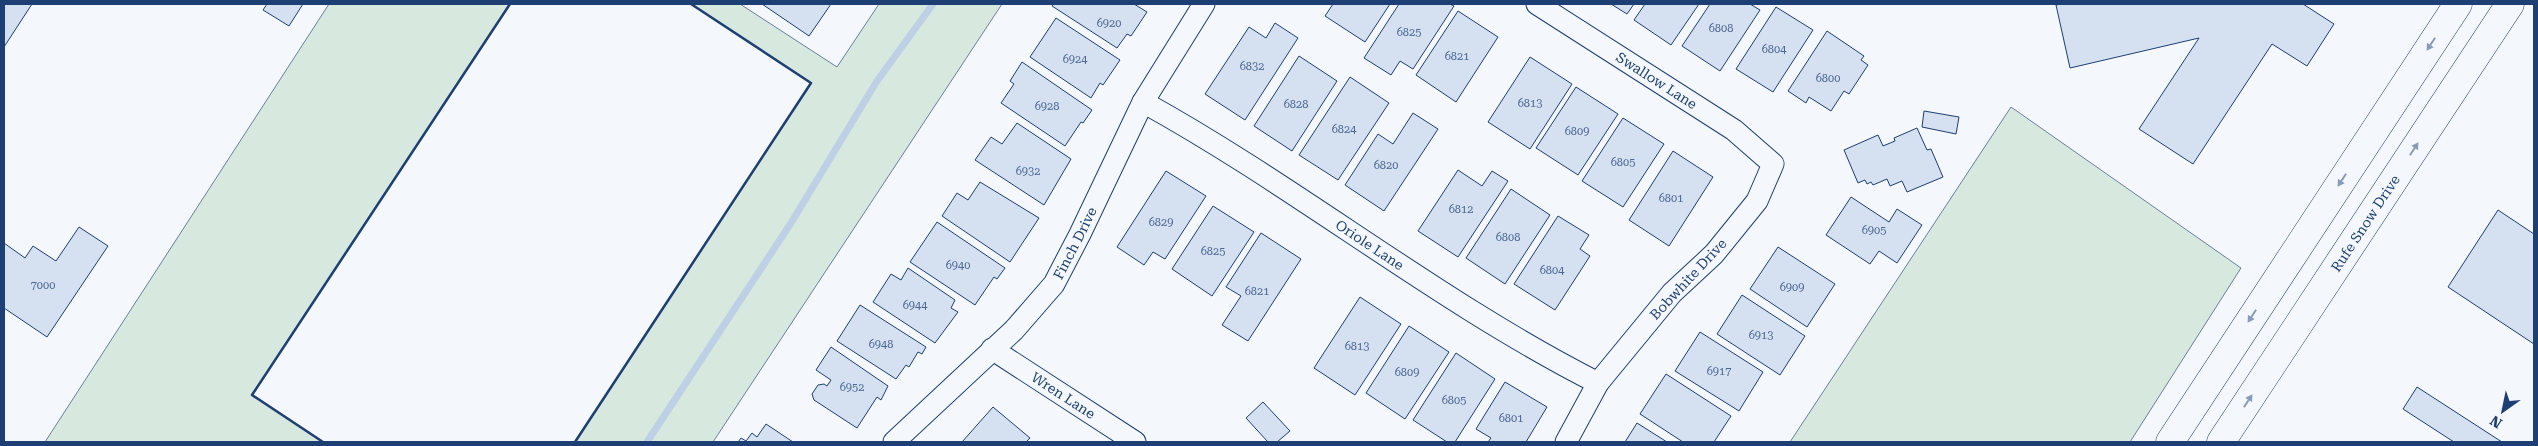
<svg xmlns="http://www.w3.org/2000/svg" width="2538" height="446" viewBox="0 0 2538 446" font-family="'Roboto Serif',serif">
<rect width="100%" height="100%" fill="#f4f7fb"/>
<path fill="#d7e8df" stroke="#687fa3" d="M329,4h181l-258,391 71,47h-278z
M691,4h49l97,63 42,-63h123l-289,438h-138l236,-359z
M2011,107l230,161 -111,174h-340z"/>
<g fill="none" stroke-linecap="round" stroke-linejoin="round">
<path stroke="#bed0e5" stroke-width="7" d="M647,442l144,-219 86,-142 56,-77"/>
</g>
<path fill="#d5e0f0" stroke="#1d3f73" d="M4,4h28l-28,43z
M267,4h36l-14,22 -26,-16z
M762,4h69l-22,32z
M1054,4h80l13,8 -16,24 -4,-2 -10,14 -65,-42z
M1333,4h57l-25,38 -40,-26z
M1399,4h51l4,2 -41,63 -13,-8 -9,14 -27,-17z
M1611,4h23l-7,10z
M1645,4h54l-28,41 -37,-25z
M1710,4h40l10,6 -40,61 -38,-25z
M2061,4h242l31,20 -27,42 -35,-22 -79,120 -54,-35 60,-91 -129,30 -14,-63z
M1776,7l37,23 -40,62 -37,-23z
M1458,11l40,26 -42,65 -40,-27z
M1056,18l64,42 -17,25 -3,-2 -9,15 -61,-41z
M1275,23l23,15 -53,82 -40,-26 44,-67 17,11z
M1827,31l37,25 -3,4 7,5 -19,29 -5,-3 -13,20 -22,-14 -3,6 -18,-12z
M1299,56l38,25 -45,70 -38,-25z
M1530,57l42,27 -42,65 -42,-27z
M1022,62l70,48 -9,13 -2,-1 -16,24 -64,-43 13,-19 -4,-3z
M1350,77l39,26 -51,77 -39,-25z
M1576,87l42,27 -40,61 -42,-27z
M1924,111l35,6 -3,17 -34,-7z
M1413,113l25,16 -54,82 -39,-26 33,-51 15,10z
M1623,118l41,26 -41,63 -41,-26z
M1017,123l54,36 -27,46 -69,-45 16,-23 11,7z
M1917,128l10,22 4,-1 12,28 -36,15 -5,-11 -12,5 -3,-7 -14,6 -2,-3 -4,2 -2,-4 -7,3 -14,-33 34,-15 5,11 12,-5 -1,-3z
M1673,151l40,26 -44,69 -40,-26z
M1458,170l24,16 10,-15 16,10 -50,76 -40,-26z
M1166,171l40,25 -41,63 -12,-7 -9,13 -27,-18z
M980,182l59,36 -29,44 -68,-46 15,-23 11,7z
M1511,189l39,26 -45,69 -39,-26z
M1851,197l38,25 8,-13 25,16 -25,38 -18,-12 -9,13 -44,-29z
M1213,206l41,26 -42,64 -40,-27z
M2498,210l36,24v110l-86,-57z
M1558,216l31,19 -9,14 10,7 -35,54 -41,-26z
M937,222l68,46 -8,11 -3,-2 -19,28 -65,-43z
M79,227l29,19 -61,91 -43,-29v-65l21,15 8,-12 23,15z
M1261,233l40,26 -53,82 -26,-16 19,-29 -15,-9z
M1778,247l57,37 -28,43 -57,-38z
M908,268l47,32 -4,8 7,4 -23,31 -62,-41 18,-28 10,6z
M1742,295l63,41 -25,39 -63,-41z
M1360,297l41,27 -46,71 -41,-27z
M860,305l66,42 -4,7 -4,-2 -9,15 -3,-2 -10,14 -59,-38z
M1409,326l40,26 -44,67 -39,-26z
M1700,332l63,40 -24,39 -64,-40z
M831,347l57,39 -7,14 -4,-3 -20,31 -43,-28 -2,-6 6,-9 6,-1 3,2 4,-6 -15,-10z
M1456,353l39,26 -40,63h-8l-34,-22z
M1666,374l65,42 -17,26h-31l-43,-28z
M1505,382l42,25 -21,35h-38l3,-4 -15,-9z
M2417,387l85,55h-48l-51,-33z
M1263,402l27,29 -13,11h-9l-22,-24z
M993,407l37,31 -4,4h-64z
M1637,423l30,19h-42z
M766,424l27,18h-55l3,-4 5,3 6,-8 5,4z"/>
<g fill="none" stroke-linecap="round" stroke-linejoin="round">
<g stroke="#1d3f73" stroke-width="23">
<g id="minor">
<path id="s1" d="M1537,4l197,126 39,34 -16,37 -43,53 -42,39 -74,90 -32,59"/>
<path id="s2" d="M1143,102c156,86 295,200 455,281"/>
<path id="s3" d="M992,349l143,93"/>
<path id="s4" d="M894,442l120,-112 40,-46 26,-50 63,-132 61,-98"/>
</g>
</g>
<g stroke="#1d3f73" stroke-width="29">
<g id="secondary">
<path d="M2170,442l288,-438"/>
<path id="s5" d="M2221,442l289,-438"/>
</g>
</g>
<use href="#minor" stroke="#f4f7fb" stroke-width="21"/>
<use href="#secondary" stroke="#f4f7fb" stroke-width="28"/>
<path stroke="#1d3f73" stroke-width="2.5" d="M323,442l-71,-47 258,-391
M575,442l236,-359 -120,-79"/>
</g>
<defs><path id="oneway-solid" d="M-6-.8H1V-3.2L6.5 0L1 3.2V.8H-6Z" transform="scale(1.25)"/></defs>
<g fill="#889bb7">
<use href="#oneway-solid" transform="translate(2431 44) rotate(123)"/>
<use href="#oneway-solid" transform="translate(2414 149) rotate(-57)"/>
<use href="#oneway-solid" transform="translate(2342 180) rotate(123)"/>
<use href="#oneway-solid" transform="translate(2252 316) rotate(123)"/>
<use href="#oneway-solid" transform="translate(2248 401) rotate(-57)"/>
</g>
<g text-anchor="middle" stroke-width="4" stroke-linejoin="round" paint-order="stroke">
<g font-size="11" fill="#4b6792">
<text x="1109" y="27">6920</text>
<text x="1721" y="32">6808</text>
<text x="1409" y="36">6825</text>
<text x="1774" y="53">6804</text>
<text x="1457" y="60">6821</text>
<text x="1075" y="63">6924</text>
<text x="1252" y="70">6832</text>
<text x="1828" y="82">6800</text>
<text x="1530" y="107">6813</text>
<text x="1296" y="108">6828</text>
<text x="1047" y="110">6928</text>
<text x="1344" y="133">6824</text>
<text x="1577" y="135">6809</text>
<text x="1623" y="166">6805</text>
<text x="1386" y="169">6820</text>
<text x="1028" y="175">6932</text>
<text x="1671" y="202">6801</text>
<text x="1461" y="213">6812</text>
<text x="1161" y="226">6829</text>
<text x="1874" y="234">6905</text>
<text x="1508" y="241">6808</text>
<text x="1213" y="255">6825</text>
<text x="958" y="269">6940</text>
<text x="1552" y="274">6804</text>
<text x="43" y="289">7000</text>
<text x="1792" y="291">6909</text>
<text x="1257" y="295">6821</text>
<text x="915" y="309">6944</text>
<text x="1761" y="339">6913</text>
<text x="881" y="348">6948</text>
<text x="1357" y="350">6813</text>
<text x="1719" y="375">6917</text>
<text x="1407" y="376">6809</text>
<text x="852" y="391">6952</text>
<text x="1454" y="404">6805</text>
<text x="1511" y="422">6801</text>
</g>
<g font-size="14" fill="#1d3f73" stroke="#f4f7fb">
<text dy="5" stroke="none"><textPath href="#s1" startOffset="142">Swallow Lane</textPath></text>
<text dy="5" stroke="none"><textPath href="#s5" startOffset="262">Rufe Snow Drive</textPath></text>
<text dy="5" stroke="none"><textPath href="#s4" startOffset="271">Finch Drive</textPath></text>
<text dy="5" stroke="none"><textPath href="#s2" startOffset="268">Oriole Lane</textPath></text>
<text transform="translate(1688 279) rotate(-47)" y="5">Bobwhite Drive</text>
<text dy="5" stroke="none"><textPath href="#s3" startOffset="85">Wren Lane</textPath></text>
</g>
</g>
<rect width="2538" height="446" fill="none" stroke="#1d3f73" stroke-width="10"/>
<g transform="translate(2503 411) rotate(213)" stroke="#f4f7fb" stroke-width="4" paint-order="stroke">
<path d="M0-4L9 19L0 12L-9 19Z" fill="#1d3f73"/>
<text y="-8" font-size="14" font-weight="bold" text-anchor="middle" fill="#1d3f73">N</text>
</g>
</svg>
